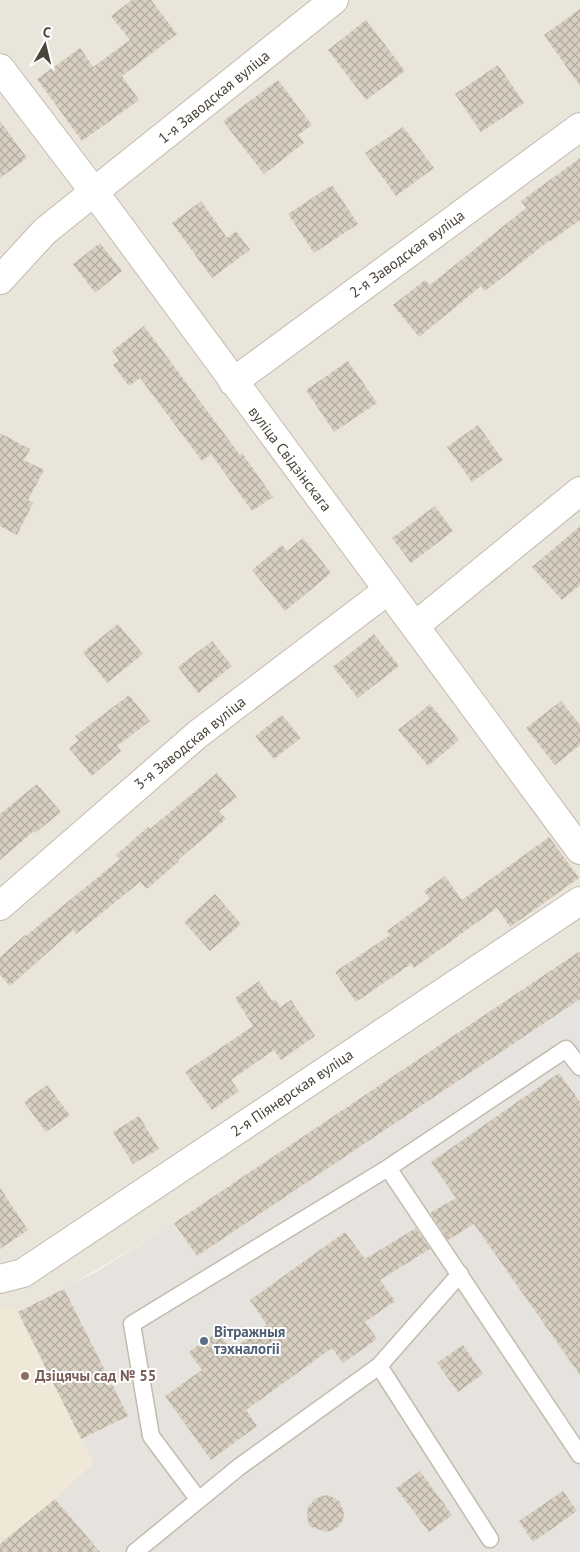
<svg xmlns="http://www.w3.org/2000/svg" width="580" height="1552" viewBox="0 0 580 1552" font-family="'PT Sans',sans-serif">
<defs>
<pattern id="building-cross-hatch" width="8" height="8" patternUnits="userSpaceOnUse" patternTransform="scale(1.25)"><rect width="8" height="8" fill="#d8cfc1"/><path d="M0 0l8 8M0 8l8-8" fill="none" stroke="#b1aa9e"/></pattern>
</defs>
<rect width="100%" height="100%" fill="#f6f3ec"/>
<path fill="#eae5da" d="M0,0h580v951l-405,272 -111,66 -9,210 -55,45z"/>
<path fill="#e6e2dd" d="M580,951v601h-580v-8l55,-45 38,-36 -75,-151 78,-40 78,-49z"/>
<path fill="#efe8d6" d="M0,1307l18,5 75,151 -38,36 -48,39 -7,-3z"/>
<path fill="url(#building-cross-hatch)" d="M132,0h19l26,34 -55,42 17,24 -57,41 -45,-62 43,-31 13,19 37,-27 -19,-24z
M580,9v77l-36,-51z
M366,20l39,51 -39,29 -38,-50z
M498,65l26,38 -43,29 -26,-38z
M278,80l34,45 -14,10 6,8 -40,31 -41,-53z
M0,121l27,37 -27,20z
M403,127l31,41 -38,28 -31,-43z
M580,158v62l-29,21 -1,-1 -65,51 -4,-5 -62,51 -26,-32 32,-25 5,5 96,-77 -5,-7z
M332,185l26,39 -44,29 -26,-39z
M201,201l26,37 9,-7 14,19 -38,28 -40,-55z
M100,243l22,28 -27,22 -22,-29z
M144,326l96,129 2,-2 31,44 -21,14 -41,-57 -9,7 -62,-83 -11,8 -16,-21 6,-4 -7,-10z
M348,361l29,42 -43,29 -28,-42z
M478,425l25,35 -31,22 -25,-35z
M0,433l30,16 -6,11 20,10 -16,30 5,3 -16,32 -17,-9z
M435,506l18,25 -42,32 -19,-25z
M580,526v59l-18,15 -30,-33z
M303,538l28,35 -46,38 -33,-41 30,-25 5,6z
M118,624l25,30 -36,29 -24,-31z
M374,634l25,32 -41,32 -25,-31z
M212,641l20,25 -34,27 -20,-26z
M129,695l21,26 -33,25 4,5 -29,25 -23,-28 9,-7 -3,-5z
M561,701l19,24v20l-25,20 -29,-37z
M430,704l29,36 -31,26 -30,-36z
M282,715l19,23 -27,21 -19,-23z
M217,773l20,24 -18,14 7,8 -48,41 1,1 -32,28 -7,-7 -64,52 -3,-4 -63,56 -10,-11v-18l25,-22 1,1 94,-77 -4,-4 32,-28 2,2z
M37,784l24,28 -26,21 -1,-2 -34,29v-46z
M549,837l30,41 -69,49 -13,-19 -83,60 -3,-4 -55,38 -21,-30 55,-37 -3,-4 43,-32 -6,-8 21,-15 17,24z
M215,894l26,30 -31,27 -26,-29z
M580,951v48l-383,257 -23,-33z
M259,981l13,20 3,-2 5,8 11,-7 24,36 -34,24 -7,-10 -43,30 8,11 -27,19 -27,-38 68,-46 -18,-28z
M559,1073l21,29v273l-106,-151 -26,16 -18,-27 26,-15 -25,-36z
M47,1085l23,30 -24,17 -22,-30z
M139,1116l20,33 -26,15 -20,-32z
M0,1188l28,42 -28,19z
M416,1228l14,21 -50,31 15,21 -30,21 12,17 -34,24 -11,-15 -86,62 11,16 -46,34 -46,-64 37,-26 -13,-18 29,-21 13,19 36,-25 -17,-25 95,-68 20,27z
M64,1289l64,127 -47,23 -63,-127z
M463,1345l20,29 -25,18 -21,-29z
M420,1471l32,44 -23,17 -33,-44z
M563,1491l14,20 -44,31 -14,-21z
M328,1495l7,3 5,4 4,11 -1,7 -4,6 -6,4 -7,2 -17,-6 -2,-12 1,-7 7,-8 6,-3z
M55,1499l45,53h-100v-8z"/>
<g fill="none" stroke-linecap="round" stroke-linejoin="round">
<g stroke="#c2bbae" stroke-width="19">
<path id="service" d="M388,1168l192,287
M379,1366l111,173
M198,1499l-47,-63 -19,-112 256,-156 178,-119 14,18
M135,1552l104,-85 140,-101 81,-92"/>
</g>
<g stroke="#c2bbae" stroke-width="30">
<path id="minor" d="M0,68l95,125 485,657
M0,280l45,-49 289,-231
M233,382l347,-255
M415,626l165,-135
M0,906l198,-172 190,-144
M0,1279l23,-6 557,-372"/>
</g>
<use href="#service" stroke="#fff" stroke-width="16"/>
<use href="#minor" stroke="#fff" stroke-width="28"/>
</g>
<circle fill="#5c6f8a" stroke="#fff" stroke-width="2" cx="204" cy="1341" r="5"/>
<circle fill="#8d6e63" stroke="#fff" stroke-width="2" cx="25" cy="1376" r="5"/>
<g text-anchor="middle" stroke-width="4" stroke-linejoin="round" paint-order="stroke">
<g font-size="15" fill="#4b4439" stroke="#fff">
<text transform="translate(214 97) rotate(-39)" y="5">1-я Заводская вуліца</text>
<text transform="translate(407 254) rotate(-36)" y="5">2-я Заводская вуліца</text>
<text transform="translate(290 459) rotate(53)" y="5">вуліца Свідзінскага</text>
<text transform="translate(190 743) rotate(-39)" y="5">3-я Заводская вуліца</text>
<text transform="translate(292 1093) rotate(-34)" y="5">2-я Піянерская вуліца</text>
</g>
<g font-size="15" font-weight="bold" fill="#4e5e75" stroke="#fff" text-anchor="start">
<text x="214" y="1337">Вітражныя<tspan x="214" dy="17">тэхналогіі</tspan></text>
</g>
<g font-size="15" font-weight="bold" fill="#785e54" stroke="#fff" text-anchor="start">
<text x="35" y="1381">Дзіцячы сад № 55</text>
</g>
</g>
<g transform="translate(45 45) rotate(8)" stroke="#ffffff" stroke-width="4" paint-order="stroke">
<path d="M0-4L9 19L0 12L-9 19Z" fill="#4b4439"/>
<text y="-8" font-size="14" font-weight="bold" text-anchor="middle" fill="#4b4439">С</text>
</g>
</svg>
